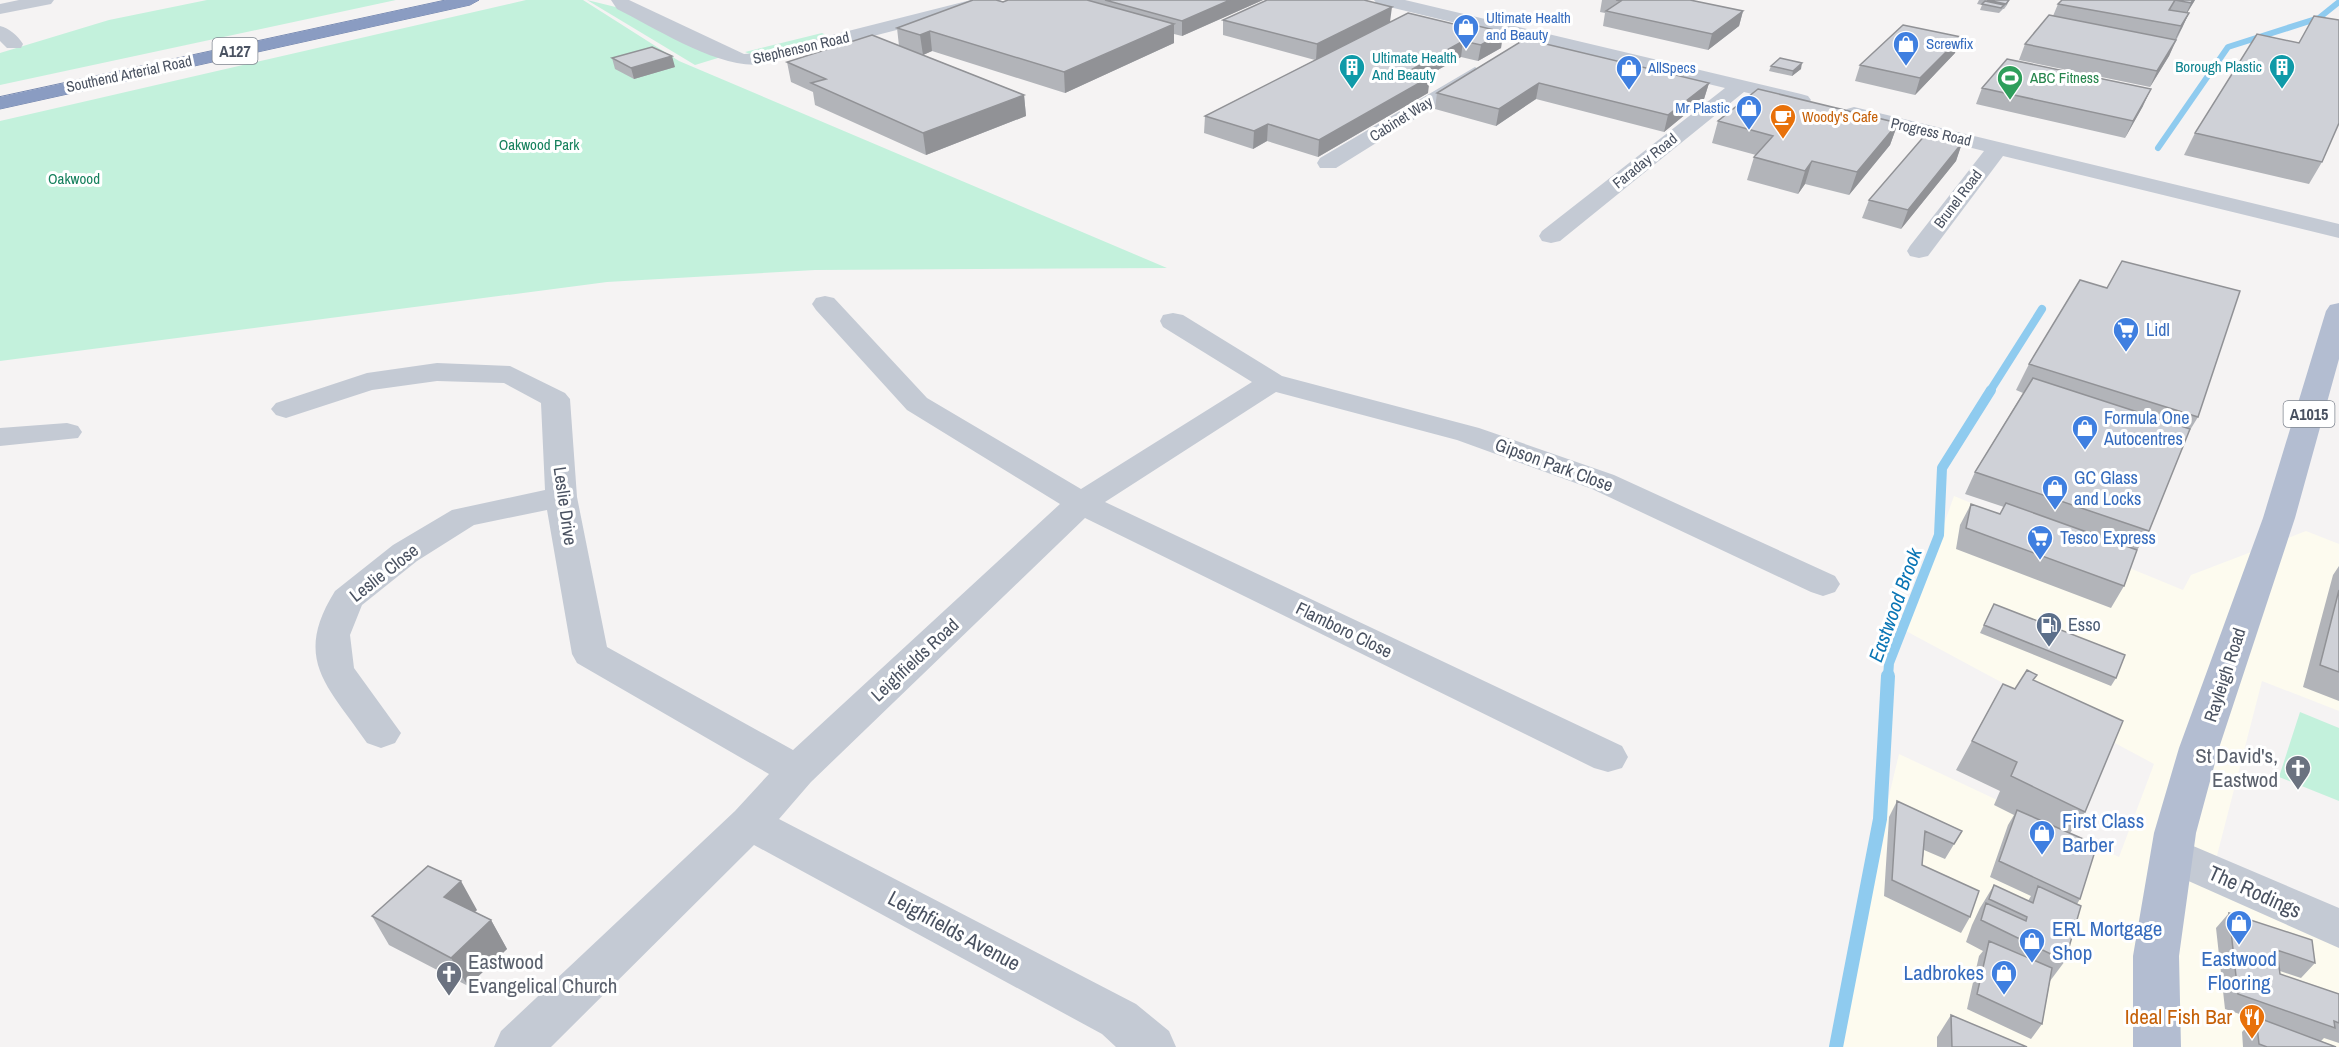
<svg xmlns="http://www.w3.org/2000/svg" width="2339" height="1047" viewBox="0 0 2339 1047" font-family="'Archivo Narrow',sans-serif">
<rect width="100%" height="100%" fill="#f5f3f3"/>
<path fill="#fdfbef" d="M1954,496l229,94 8,-15 115,-44 33,13v167l-77,-30 -49,190 126,52v124h-510l70,-293 220,103 35,-93 -248,-133z"/>
<path fill="#c3f1dc" d="M207,0h189l-396,85v-32l109,-33z
M526,0h57l96,61 488,207 -352,2 -208,12 -607,79v-240z
M587,0l53,13 81,44 -26,8z
M822,33l6,3 -73,20 -10,-4z
M2300,712l39,16v73l-60,-24z"/>
<g fill="none" stroke-linecap="round" stroke-linejoin="round">
<path stroke="#8fcbef" stroke-width="6" d="M2158,148l70,-101 91,-29 20,-16"/>
<path stroke="#8fcbef" stroke-width="8" d="M1990,391l52,-82"/>
<path stroke="#8fcbef" stroke-width="10" d="M1888,677l1,-14 50,-128 3,-67 49,-78"/>
<path stroke="#8fcbef" stroke-width="14" d="M1836,1047l44,-228 8,-143"/>
<g stroke="#7587ae" stroke-width="1">
<path id="highway" d="M446,0h33l-9,5 -470,104v-12z"/>
</g>
<path fill="#c4cad4" fill-rule="evenodd" d="M19,0h35l-3,4 -51,10v-10z
M611,0h18l115,54 17,-1 210,-53h30l-3,4 -230,59c-43,11 -112,-35 -151,-54z
M1374,0h31l396,94 7,2 3,4 -3,4 -7,2 -57,-14 -184,149 -9,2 -9,-2 -3,-5 3,-5 183,-143 -348,-84z
M0,26c9,2 18,10 23,18l-2,4h-14l-7,-7z
M1475,67l10,6 -3,4 -146,91h-16l-3,-5 3,-5z
M1854,107l485,117v14l-336,-82 -75,100 -9,2 -9,-2 -3,-5 3,-5 74,-95 -137,-34 -3,-4 3,-4z
M825,296l9,2 93,100 154,91 171,-107 -89,-55 -3,-6 3,-6 10,-2 10,2 99,61 197,52 135,47 221,101 5,8 -5,8 -12,4 -12,-4 -219,-103 -135,-49 -181,-48 -171,110 517,244 6,11 -6,11 -14,4 -14,-4 -509,-250 -274,264 -32,37 357,185 33,27 7,16h-60l-14,-13 -348,-189 -203,202h-57l7,-16 234,-220 34,-37 -192,-111 -5,-9 -25,-144 -73,15 -57,36 -55,44 -12,30 4,33 47,65 -6,10 -14,5 -14,-5c-39,-57 -75,-83 -32,-152l58,-46 59,-35 93,-20 -4,-87 -37,-20 -67,-2 -65,9 -86,28 -10,-3 -5,-6 5,-6 91,-30 70,-10 73,3 55,27 5,6 7,98 30,150 186,103 267,-246 -153,-94 -91,-100 -4,-6 4,-6z
M67,423l11,3 4,6 -4,6 -78,8v-18z
M2172,837l167,71v40l-182,-81 -6,-12 6,-12z"/>
<path fill="#b3bdd1" fill-rule="evenodd" d="M2339,303v56l-44,159 -76,230 -23,85 -17,123 2,91h-48v-91l21,-123 25,-85 84,-230 63,-207 4,-6z"/>
<use href="#highway" fill="#8a9cc2" fill-rule="evenodd"/>
</g>
<path fill="#b2b4b9" d="M1008,0h255l-81,36 -8,-2v9l-109,50 -133,-42 -9,4 101,40 2,21 -100,39 -111,-50 -2,-13 -22,-10 -4,-20 112,-16 -2,-18z
M1602,0h88l53,11 -4,15 -31,24 -105,-24 2,-13 -5,-1z
M1979,0h30l-2,5 -3,4h-1l-4,4 -19,-3 2,-5 -5,-1z
M2062,0h133l-8,13h2l-20,43 -19,31 -131,-27 6,-16 28,-28 5,-12z
M1223,20l167,2 84,7 29,3 -2,16 -23,13 -17,-4 -34,19 1,17 -110,64 -51,-16 -14,8 -49,-16 1,-17 110,-56 -92,-25z
M1525,39l184,44 -5,16 -40,33 -128,-33 -40,27 -61,-17 2,-16z
M1955,53l-40,42 -60,-14 5,-16z
M612,58l63,9 -41,12 -19,-10z
M1771,66l30,3 -9,7 -23,-5z
M1982,88l161,18 -18,32 -149,-34z
M1718,121l180,2 -8,22 -41,50 -44,-11 -7,10 -51,-14 7,-23 2,-2 -44,-12z
M2195,133l127,29 -13,22 -125,-29z
M1962,143l-6,18 -55,68 -39,-11 7,-18z
M2029,364l169,53 -11,18 -38,96 -13,21 -12,34 -13,22 -155,-59 4,-24 11,-21 29,10 4,-7 -39,-13 10,-22 48,-79 -7,-3z
M2339,566v135l-36,-14 30,-112z
M1994,604l122,74 -5,8 -131,-53z
M2034,681l51,131 -15,21 10,66 -3,5 -12,57 -15,20 -8,43 -11,15 -64,-30 12,-53 4,-5 -17,-9 6,-17 8,-17 14,-23 34,16 3,-5 -41,-19 18,-52 6,-10 -20,-10 6,-14 -44,-21 47,-86 12,5z
M1897,801l65,30 -17,28 -21,-9 -2,15 48,52 -9,16 -77,-37 5,-79z
M477,910l-3,2 17,8 16,29 -39,37 -79,-41 -17,-29z
M2229,913l86,50 -14,15 -21,-7v3l59,20v49l-15,-5 -3,3 15,6h-93l-1,-15 12,-13 -29,-10 -9,-81z
M1951,1015l76,32h-90v-10z"/>
<path fill="#919296" d="M1230,0h33l-81,36v-15z
M2193,0h2l-11,18 7,-15z
M1392,7l-2,15 -74,38 1,-16z
M1743,11l-4,15 -31,24 4,-16z
M2189,13l-7,15 -8,14 7,-16z
M1174,24v19l-109,50 -1,-21z
M930,31l2,20 -9,4 -3,-20z
M1503,32l-2,16 -23,13 3,-16z
M1961,37l-6,16 -40,42 5,-17z
M2176,40l-7,16 -19,31 7,-16z
M1463,41l-2,16 -54,30 2,-16z
M672,56l3,11 -41,12 -3,-11z
M1802,63l-1,6 -9,7 1,-5z
M1430,77l-2,16 -110,64 1,-17z
M1539,83l-3,16 -40,27 3,-17z
M1709,83l-5,16 -40,33 4,-17z
M2151,89l-8,17 -18,32 8,-17z
M1024,95l2,21 -100,39 -3,-22z
M1898,123l-8,22 -41,50 8,-23z
M1268,124l-1,17 -14,8 1,-18z
M1962,143l-6,18 -55,68 7,-19z
M1812,161l-7,23 -7,10 7,-23z
M461,881l16,29 -17,16 -16,-29z
M491,920l16,29 -39,37 -17,-28z"/>
<path fill="#cfd1d7" stroke="#919296" stroke-width="1.5" d="M973,0h23l7,2 5,-2h79l87,24 -110,48 -134,-41 -10,4 -23,-7z
M1105,0h125l-48,21z
M1267,0h97l28,7 -75,37 -94,-24z
M1616,0h74l53,11 -31,23 -106,-23 15,-10z
M1987,0h22l-3,4z
M2062,0h131l-2,3 -16,-3 -6,10 20,3 -8,13 -123,-22z
M1985,1l19,4 -3,3 -19,-4z
M1408,13l66,16 4,-3 25,6 -22,13 -18,-4 -54,30 21,6 -111,63 -51,-16 -14,7 -49,-15z
M2049,15l127,25 -19,31 -132,-27z
M2314,16l25,4v103l-17,39 -127,-29 62,-99 42,9z
M1903,25l58,12 -41,41 -60,-13z
M872,35l152,60 -101,38 -112,-50 15,-4 -39,-17z
M1525,39l184,44 -41,32 -129,-32 -40,26 -62,-16z
M652,47l20,9 -41,12 -19,-10z
M1780,58l22,5 -9,8 -22,-5z
M2007,59l144,30 -18,32 -151,-33z
M1758,89l140,34 -41,49 -45,-11 -7,10 -51,-14 19,-21 -55,-15z
M1926,134l36,9 -54,67 -39,-10z
M2122,261l118,30 -42,126 -169,-53 51,-84 27,8z
M2033,378l157,51 -41,102 -174,-59z
M2006,503l131,47 -13,36 -158,-58 5,-24 29,10z
M2339,590v82l-19,-7z
M1994,604l131,51 -9,23 -132,-53z
M2027,670l10,5 -4,5 90,41 -38,91 -74,-36 6,-14 -45,-21 31,-57 12,5z
M1897,801l65,30 -8,13 -29,-13 -3,34 57,26 -9,26 -78,-37z
M2017,810l80,35 -17,54 -81,-38z
M428,866l33,15 -17,16 47,23 -40,38 -79,-42z
M1994,885l39,18 5,-17 43,20 -16,55 -84,-41 5,-17 40,18 1,-4 -38,-18z
M2229,913l83,27 3,23 -38,-13 3,24 59,20v29l-5,-2 1,7 -97,-34z
M1989,941l63,27 -10,56 -65,-30z
M1951,1015l76,32h-75z
M2256,1017l80,30h-69l-8,-3z"/>
<defs>
<g id="shop-pin" transform="scale(1.35)"><path d="M0 17L-7.5 6A9.5 9.5 0 1 1 7.5 6Z" fill="#3f7fe0" stroke="#fff"/><path d="M-5-2.5h2.3a2.7 3.5 0 0 1 5.4 0H5L5.5 6h-11ZM-1.5-2.5h3a1.5 2.3 0 0 0-3 0Z" fill="#fff"/></g>
<g id="building-pin" transform="scale(1.35)"><path d="M0 17L-7.5 6A9.5 9.5 0 1 1 7.5 6Z" fill="#0f9aa8" stroke="#fff"/><path d="M-4-6H4V6H1V3H-1V6H-4ZM-2.5-4.3h1.7v1.8h-1.7ZM.8-4.3h1.7v1.8H.8ZM-2.5-1h1.7V.8h-1.7ZM.8-1h1.7V.8H.8Z" fill="#fff"/></g>
<g id="stadium-pin" transform="scale(1.35)"><path d="M0 17L-7.5 6A9.5 9.5 0 1 1 7.5 6Z" fill="#2e9e5b" stroke="#fff"/><path d="M0-5a6.5 5 0 1 0 0 10a6.5 5 0 1 0 0-10ZM-3.5-1.8h7v3.6h-7Z" fill="#fff"/></g>
<g id="cafe-pin" transform="scale(1.35)"><path d="M0 17L-7.5 6A9.5 9.5 0 1 1 7.5 6Z" fill="#e8710a" stroke="#fff"/><path d="M-5.5-4.5H6V0H3Q3 3.5 0 3.5H-2.5Q-5.5 3.5-5.5 0ZM3-3.2v2h1.7v-2ZM-6 4.5H4V6H-6Z" fill="#fff"/></g>
<g id="supermarket-pin" transform="scale(1.35)"><path d="M0 17L-7.5 6A9.5 9.5 0 1 1 7.5 6Z" fill="#3f7fe0" stroke="#fff"/><path d="M-6-5.5h2.5l.6 2H6L4.5 2H-2.5L-4.4-4H-6ZM-1.5 3.2a1.3 1.3 0 1 0 .1 0ZM3 3.2a1.3 1.3 0 1 0 .1 0Z" fill="#fff"/></g>
<g id="fuel-pin" transform="scale(1.35)"><path d="M0 17L-7.5 6A9.5 9.5 0 1 1 7.5 6Z" fill="#5c6f8a" stroke="#fff"/><path d="M-5.5-6h7V0h2V4h1.3V-2.5L3-4.5l.8-.8L6-3V5H2.5V1h-1V6h-7ZM-4.2-4.7v3.2H.2V-4.7Z" fill="#fff"/></g>
<g id="church-pin" transform="scale(1.35)"><path d="M0 17L-7.5 6A9.5 9.5 0 1 1 7.5 6Z" fill="#6b7280" stroke="#fff"/><path d="M-1.2-6h2.4v3.5h3.3v2.4h-3.3V6h-2.4V-.1h-3.3v-2.4h3.3Z" fill="#fff"/></g>
<g id="restaurant-pin" transform="scale(1.35)"><path d="M0 17L-7.5 6A9.5 9.5 0 1 1 7.5 6Z" fill="#e8710a" stroke="#fff"/><path d="M-5-6h1v4h1v-4h1v4h1v-4h1v5L-1.5 .5V6h-2V.5L-5-1ZM5-6V6H3V1.5H1.5Q1.5-4 5-6Z" fill="#fff"/></g>
</defs>
<g fill-rule="evenodd">
<use href="#shop-pin" x="1466" y="27"/>
<use href="#shop-pin" x="1906" y="44"/>
<use href="#building-pin" x="1352" y="67"/>
<use href="#building-pin" x="2282" y="67"/>
<use href="#shop-pin" x="1629" y="68"/>
<use href="#stadium-pin" x="2010" y="78"/>
<use href="#shop-pin" x="1749" y="108"/>
<use href="#cafe-pin" x="1783" y="117"/>
<use href="#supermarket-pin" x="2126" y="330"/>
<use href="#shop-pin" x="2085" y="428"/>
<use href="#shop-pin" x="2055" y="488"/>
<use href="#supermarket-pin" x="2040" y="538"/>
<use href="#fuel-pin" x="2049" y="625"/>
<use href="#church-pin" x="2298" y="768"/>
<use href="#shop-pin" x="2042" y="833"/>
<use href="#shop-pin" x="2239" y="923"/>
<use href="#shop-pin" x="2032" y="941"/>
<use href="#shop-pin" x="2004" y="973"/>
<use href="#church-pin" x="449" y="974"/>
<use href="#restaurant-pin" x="2252" y="1017"/>
</g>
<g text-anchor="middle" stroke-width="6" stroke-linejoin="round" paint-order="stroke">
<g font-size="15" fill="#366cbe" stroke="#fff" text-anchor="start">
<text x="1486" y="23">Ultimate Health<tspan x="1486" dy="17">and Beauty</tspan></text>
<text x="1926" y="49">Screwfix</text>
<text x="1648" y="73">AllSpecs</text>
<text x="1730" y="113" text-anchor="end">Mr Plastic</text>
</g>
<g font-size="15" fill="#4a5261" stroke="#fff">
<text transform="translate(801 48) rotate(-13)" y="5">Stephenson Road</text>
<text transform="translate(129 74) rotate(-12)" y="5">Southend Arterial Road</text>
<text transform="translate(1401 119) rotate(-32)" y="5">Cabinet Way</text>
<text transform="translate(1931 132) rotate(13)" y="5">Progress Road</text>
<text transform="translate(1645 161) rotate(-39)" y="5">Faraday Road</text>
<text transform="translate(1958 199) rotate(-53)" y="5">Brunel Road</text>
</g>
<g font-size="15" fill="#0d838f" stroke="#fff" text-anchor="start">
<text x="1372" y="63">Ultimate Health<tspan x="1372" dy="17">And Beauty</tspan></text>
<text x="2262" y="72" text-anchor="end">Borough Plastic</text>
</g>
<g font-size="15" fill="#27864d" stroke="#fff" text-anchor="start">
<text x="2030" y="83">ABC Fitness</text>
</g>
<g font-size="15" fill="#c56008" stroke="#fff" text-anchor="start">
<text x="1802" y="122">Woody's Cafe</text>
</g>
<g font-size="15" fill="#16815d" stroke="#fff">
<text x="539" y="150">Oakwood Park</text>
<text x="74" y="184">Oakwood</text>
</g>
<g fill="#fff" stroke="#808690" stroke-width="1.5">
<rect x="212.5" y="38" width="45" height="26" rx="4.5"/>
<rect x="2283.5" y="401" width="51" height="26" rx="4.5"/>
</g>
<g font-size="16" font-weight="bold" fill="#4a5261">
<text x="235" y="57">A127</text>
<text x="2309" y="420">A1015</text>
</g>
<g font-size="18" fill="#366cbe" stroke="#fff" text-anchor="start">
<text x="2146" y="336">Lidl</text>
<text x="2104" y="424">Formula One<tspan x="2104" dy="21">Autocentres</tspan></text>
<text x="2074" y="484">GC Glass<tspan x="2074" dy="21">and Locks</tspan></text>
<text x="2060" y="544">Tesco Express</text>
</g>
<g font-size="18" fill="#4a5261" stroke="#fff">
<text transform="translate(1554 465) rotate(20)" y="6">Gipson Park Close</text>
<text transform="translate(565 506) rotate(82)" y="6">Leslie Drive</text>
<text transform="translate(384 573) rotate(-38)" y="6">Leslie Close</text>
<text transform="translate(1344 630) rotate(26)" y="6">Flamboro Close</text>
<text transform="translate(915 660) rotate(-43)" y="6">Leighfields Road</text>
<text transform="translate(2225 675) rotate(-72)" y="6">Rayleigh Road</text>
</g>
<g font-size="18" fill="#4e5e75" stroke="#fff" text-anchor="start">
<text x="2068" y="631">Esso</text>
</g>
<g font-size="20" font-style="italic" fill="#0975b5" stroke="#fff">
<text transform="translate(1895 605) rotate(-70)" y="7">Eastwood Brook</text>
</g>
<g font-size="21" fill="#5b616d" stroke="#fff" text-anchor="end">
<text x="2278" y="763">St David's,<tspan x="2278" dy="24">Eastwod</tspan></text>
<text x="468" y="969" text-anchor="start">Eastwood<tspan x="468" dy="24">Evangelical Church</tspan></text>
</g>
<g font-size="21" fill="#366cbe" stroke="#fff" text-anchor="start">
<text x="2062" y="828">First Class<tspan x="2062" dy="24">Barber</tspan></text>
<text x="2052" y="936">ERL Mortgage<tspan x="2052" dy="24">Shop</tspan></text>
<text x="2239" y="966" text-anchor="middle">Eastwood<tspan x="2239" dy="24">Flooring</tspan></text>
<text x="1984" y="980" text-anchor="end">Ladbrokes</text>
</g>
<g font-size="21" fill="#4a5261" stroke="#fff">
<text transform="translate(2255 892) rotate(24)" y="7">The Rodings</text>
<text transform="translate(954 931) rotate(28)" y="7">Leighfields Avenue</text>
</g>
<g font-size="21" fill="#c56008" stroke="#fff" text-anchor="end">
<text x="2232" y="1024">Ideal Fish Bar</text>
</g>
</g>
</svg>
